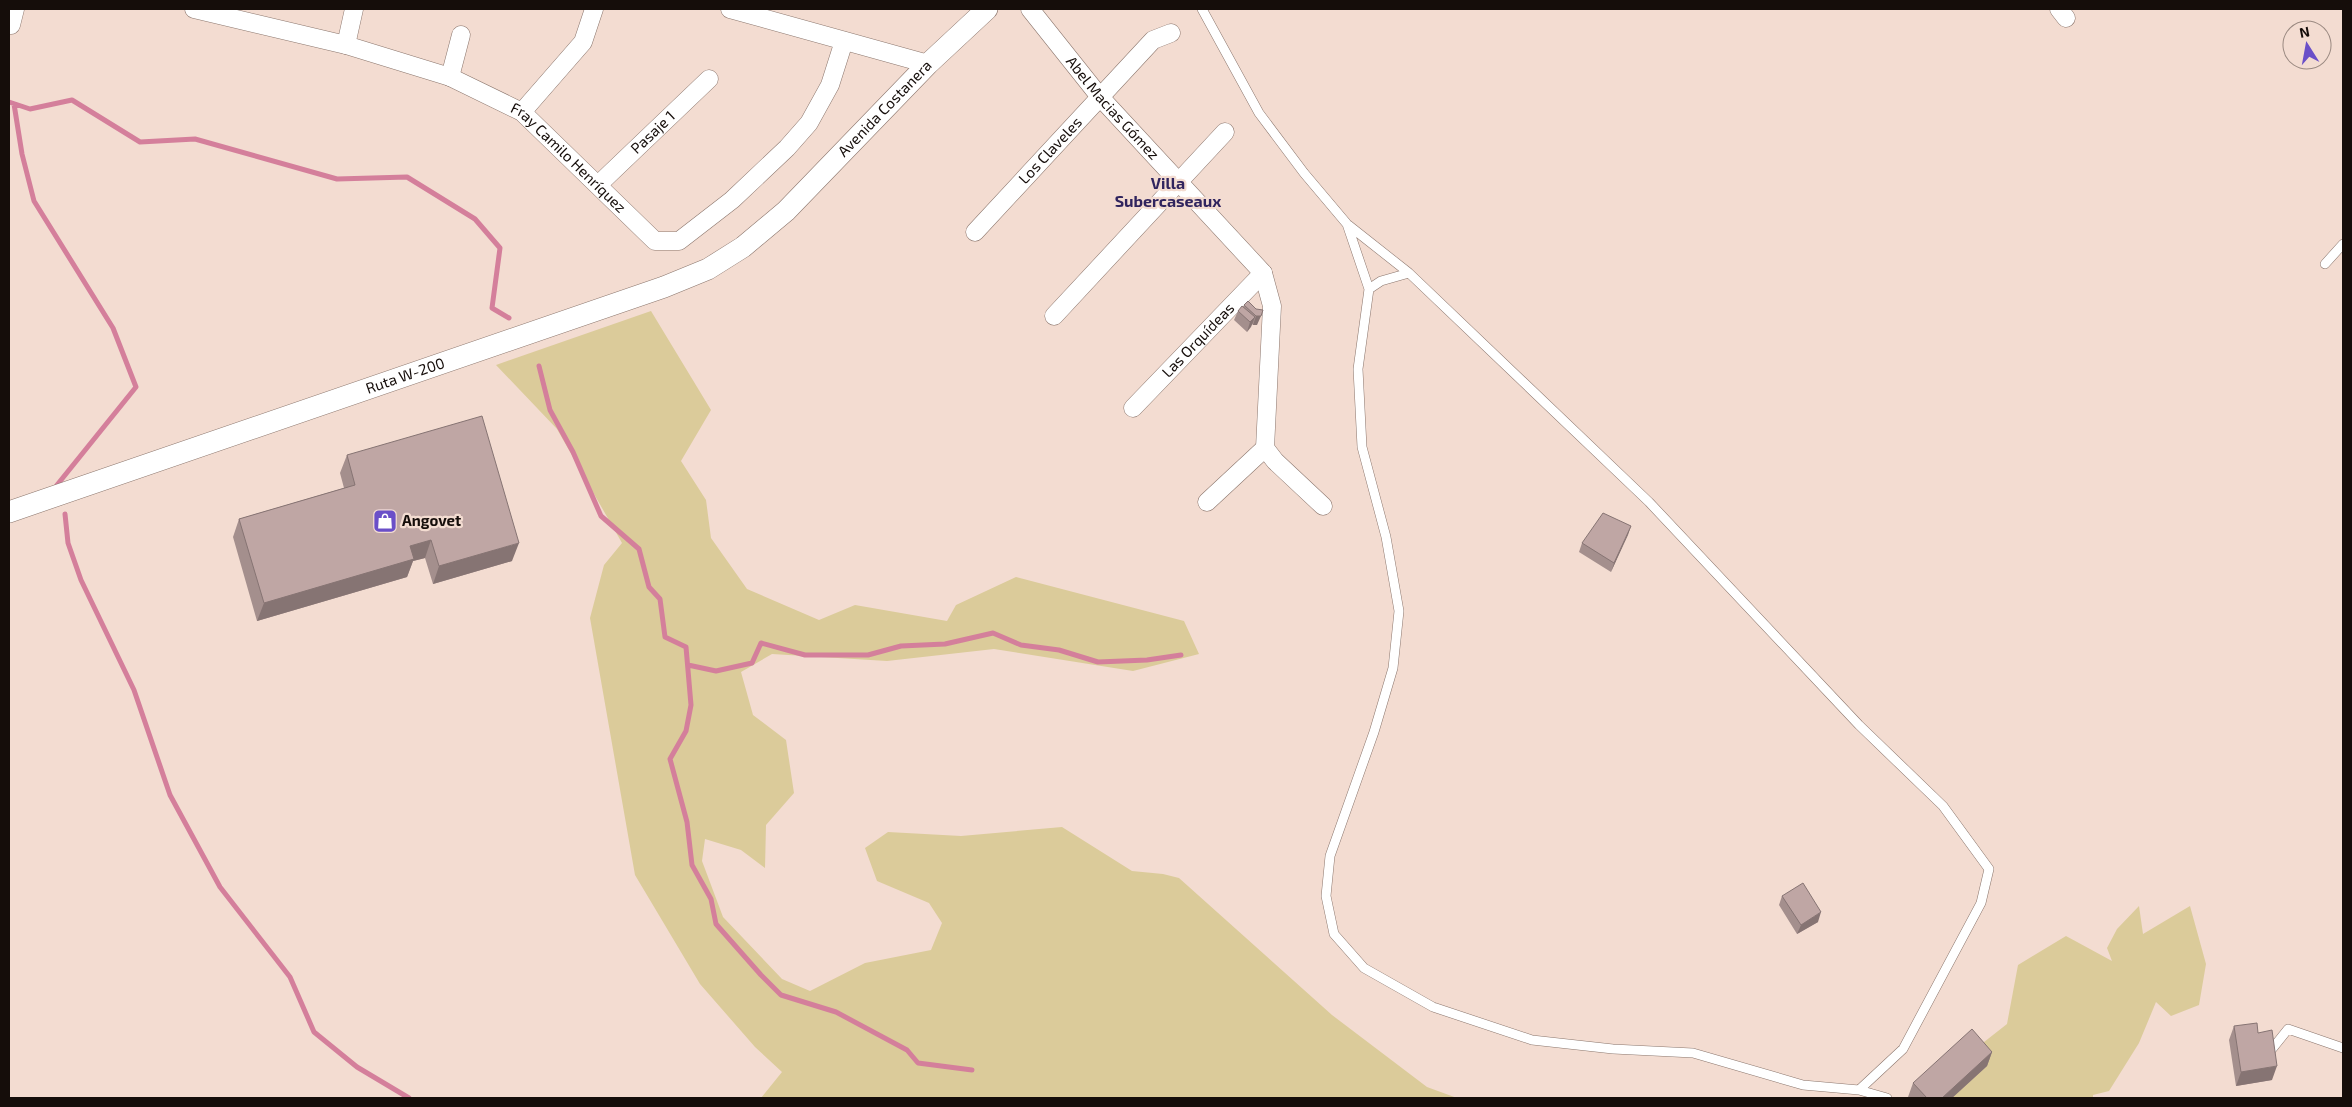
<svg xmlns="http://www.w3.org/2000/svg" width="2352" height="1107" viewBox="0 0 2352 1107" font-family="'Exo 2',sans-serif">
<rect width="100%" height="100%" fill="#f3dcd1"/>
<path fill="#dbcb9a" d="M651,311l60,99 -30,51 25,39 5,38 36,51 72,31 36,-15 92,16 9,-16 60,-28 168,44 15,33 -66,17 -139,-22 -107,12 -115,-7 -31,18 12,43 33,25 8,53 -28,32 -1,43 -24,-18 -36,-11 -3,22 21,56 59,62 28,12 55,-28 66,-13 11,-27 -13,-20 -52,-22 -12,-33 23,-16 73,4 101,-9 70,44 31,3 16,4 153,137 95,72 30,11h-696l21,-26 -27,-25 -55,-63 -65,-109 -45,-257 14,-53 18,-22 -65,-114 -61,-64z
M2139,906l4,28 47,-28 16,58 -7,41 -28,11 -15,-14 -17,41 -30,48 -16,4v3h-155l18,-34 51,-40 11,-59 48,-29 46,25 -5,-13 10,-19z"/>
<g fill="none" stroke-linecap="round" stroke-linejoin="round">
<path stroke="#d47f9b" stroke-width="5" d="M9,102l21,7 42,-9 68,42 55,-3 142,40 70,-2 68,42 25,29 -8,60 17,10
M14,104l8,50 12,47 79,127 23,59 -79,98
M539,366l11,44 23,42 28,64 38,33 10,38 11,12 5,38 21,10 5,58 -5,26 -16,28 17,63 5,43 19,34 5,25 45,51 20,20 55,17 71,38 11,13 54,7
M65,514l3,29 13,37 53,110 36,105 50,92 70,90 24,55 43,35 52,31
M688,665l28,6 36,-8 9,-20 44,12h63l33,-9 44,-2 48,-11 28,12 38,5 39,12 49,-2 34,-5"/>
<g stroke="#8b766d" stroke-width="10">
<path id="service" d="M1202,9l57,104 45,60 43,51 62,49 240,229 210,223 84,81 46,63 -8,34 -78,146 -44,41 -56,-5 -110,-32 -80,-4 -81,-9 -99,-33 -69,-39 -30,-34 -8,-38 4,-40 44,-124 19,-64 6,-57 -13,-74 -24,-90 -4,-78 11,-80 -22,-65
M2325,264l18,-20
M1369,289l12,-8 28,-8
M2272,1049l16,-20 55,19
M1859,1090l28,8"/>
</g>
<g stroke="#8b766d" stroke-width="19">
<g id="minor">
<path id="s1" d="M194,9l152,36 104,32 72,35 133,129h24l53,-41 55,-52 22,-25 21,-38 14,-44"/>
<path d="M730,9l198,55"/>
<path id="s2" d="M1030,9l70,88 163,176 9,33 -7,142 10,13 48,45"/>
<path d="M2059,9l7,9"/>
<path d="M11,25l4,-16"/>
<path d="M346,45l8,-36"/>
<path d="M450,77l11,-42"/>
<path d="M522,112l61,-70 11,-33"/>
<path id="s3" d="M598,185l111,-106"/>
<path id="s4" d="M975,232l178,-192 18,-7"/>
<path d="M1054,316l171,-184"/>
<path id="s5" d="M1133,408l130,-135"/>
<path d="M1207,502l58,-54"/>
</g>
</g>
<g stroke="#8b766d" stroke-width="22">
<g id="tertiary">
<path id="s6" d="M9,512l655,-225 44,-18 35,-22 43,-36 142,-147 59,-55"/>
</g>
</g>
<use href="#service" stroke="#fff" stroke-width="9"/>
<use href="#minor" stroke="#fff" stroke-width="18"/>
<use href="#tertiary" stroke="#fff" stroke-width="21"/>
</g>
<path fill="#a48f8d" d="M1244,305l12,4 1,16h-4l-1,-1 -5,8 -13,-12 4,-9 5,-4z
M347,455l165,106 -79,23 -8,-26 -12,3 -6,16 -150,44 -24,-84 6,-18 105,-31 -4,-15z
M1631,526l-20,46 -32,-20 3,-9z
M1782,896l36,26 -21,12 -18,-29z
M2234,1026l24,7 14,47 -36,6 -7,-46z
M1992,1052l-5,14 -35,32h-43l-1,-1 5,-14z"/>
<path fill="#867473" d="M1256,316h5l-4,9h-4z
M1255,317l-4,10 -4,5 3,-10z
M1631,526l-3,9 -17,37 3,-9z
M431,540l-6,18 -12,3 -6,16 -150,44 7,-18 146,-57z
M519,543l-7,18 -79,23 6,-18z
M1821,912l-3,10 -21,12 4,-9z
M1992,1052l-5,14 -35,32h-10z
M2277,1066l-5,14 -36,6 5,-14z"/>
<path fill="#bfa6a4" stroke="#867473" d="M1248,301l8,8 7,1 -2,6h-5l-12,-11z
M1242,306l13,11 -5,5 -12,-11z
M482,416l37,127 -80,23 -8,-26 -21,6 4,13 -150,44 -25,-84 116,-34 -8,-30z
M1603,513l28,13 -17,37 -32,-20z
M1803,883l18,29 -20,13 -19,-29z
M2257,1023l1,10 14,-3 5,36 -36,6 -7,-46z
M1972,1029l20,23 -50,46h-15l-14,-15z"/>
<defs>
<g id="shop-square" transform="scale(1.25)"><rect x="-9" y="-9" width="18" height="18" rx="4" fill="#6a4fc8" stroke="#f3dcd1"/><path d="M-5-2.5h2.3a2.7 3.5 0 0 1 5.4 0H5L5.5 6h-11ZM-1.5-2.5h3a1.5 2.3 0 0 0-3 0Z" fill="#fff"/></g>
</defs>
<g fill-rule="evenodd">
<use href="#shop-square" x="385" y="521"/>
</g>
<g text-anchor="middle" stroke-width="4.5" stroke-linejoin="round" paint-order="stroke">
<g font-size="15" fill="#150d0a" stroke="#f3dcd1">
<text dy="5" stroke="none"><textPath href="#s2" startOffset="129">Abel Macias Gómez</textPath></text>
<text dy="5" stroke="none"><textPath href="#s6" startOffset="980">Avenida Costanera</textPath></text>
<text dy="5" stroke="none"><textPath href="#s3" startOffset="76">Pasaje 1</textPath></text>
<text dy="5" stroke="none"><textPath href="#s4" startOffset="111">Los Claveles</textPath></text>
<text dy="5" stroke="none"><textPath href="#s1" startOffset="410">Fray Camilo Henríquez</textPath></text>
<text dy="5" stroke="none"><textPath href="#s5" startOffset="94">Las Orquídeas</textPath></text>
<text dy="5" stroke="none"><textPath href="#s6" startOffset="419">Ruta W-200</textPath></text>
</g>
<g font-size="15" font-weight="bold" fill="#150d0a" stroke="#f3dcd1" text-anchor="start">
<text x="402" y="526">Angovet</text>
</g>
<g font-size="16" font-weight="bold" fill="#30245e" stroke="#f3dcd1">
<text x="1168" y="189">Villa<tspan x="1168" dy="18">Subercaseaux</tspan></text>
</g>
</g>
<rect width="2352" height="1107" fill="none" stroke="#150d0a" stroke-width="20"/>
<g transform="translate(2307 45) rotate(349)"><circle r="24" fill="#f3dcd1" stroke="#9a8981"/>
<path d="M0-4L9 19L0 12L-9 19Z" fill="#6a4fc8"/>
<text y="-8" font-size="14" font-weight="bold" text-anchor="middle" fill="#150d0a">N</text>
</g>
</svg>
